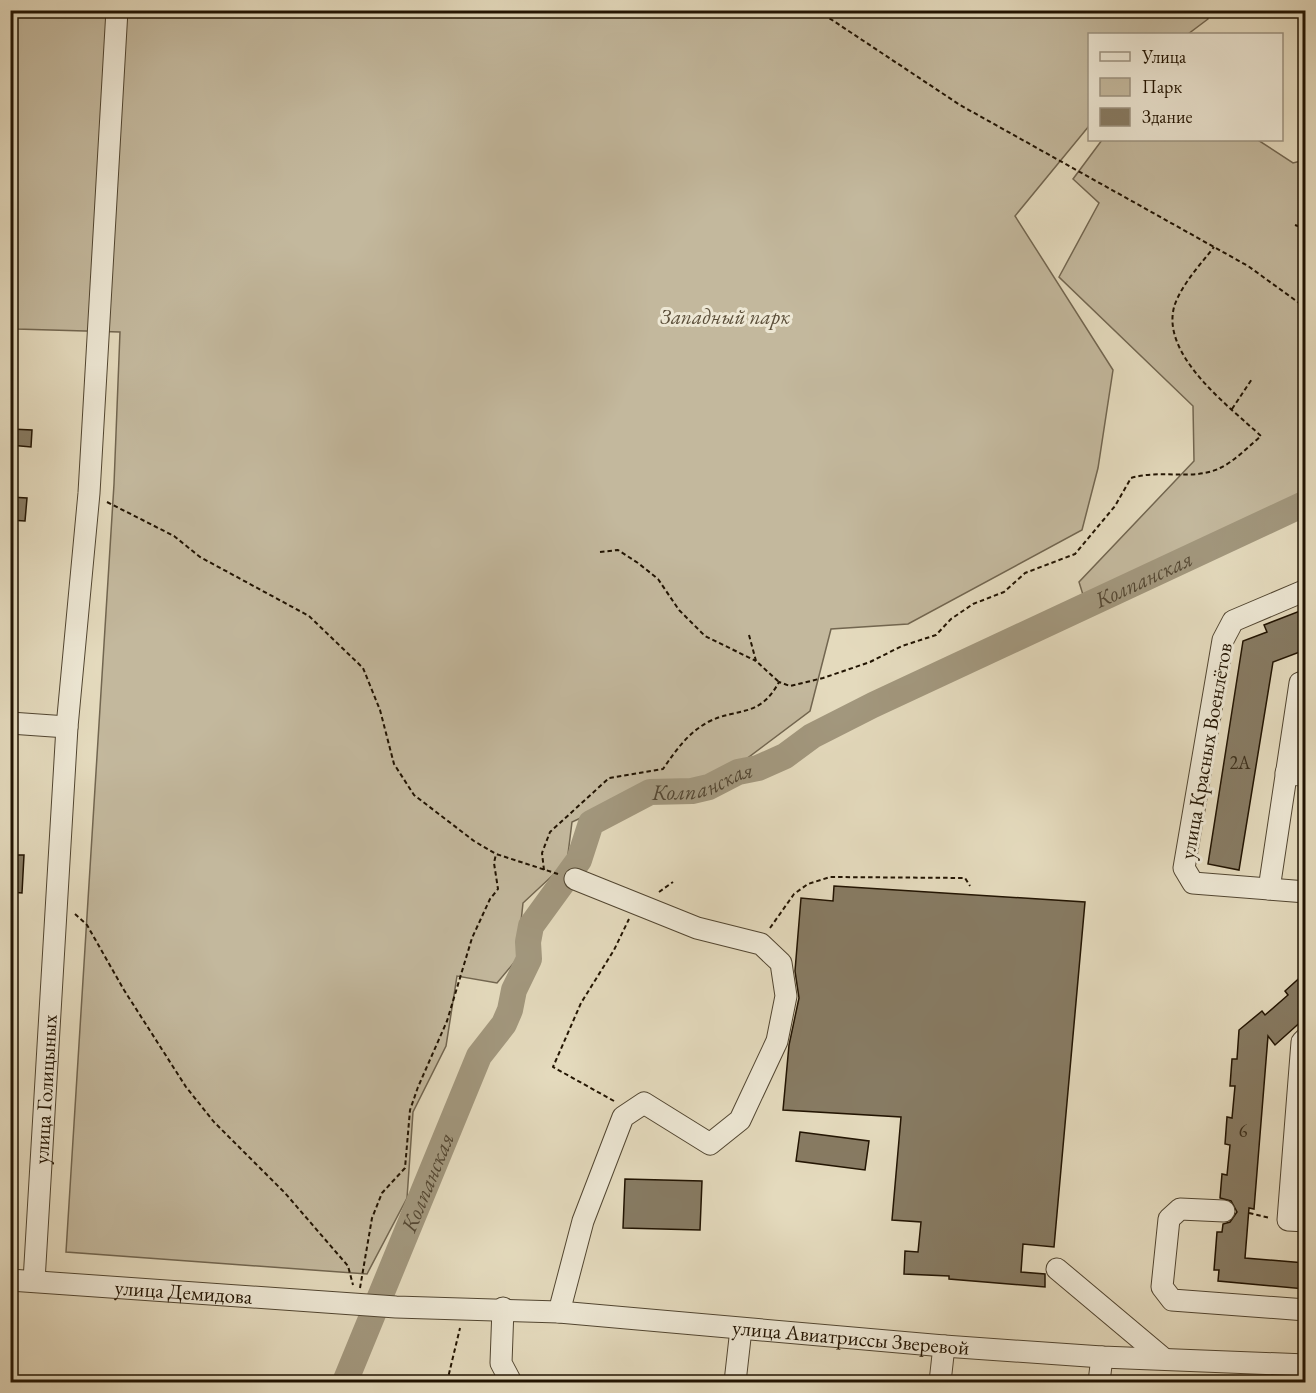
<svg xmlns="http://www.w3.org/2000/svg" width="1316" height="1393" viewBox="0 0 1316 1393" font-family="'EB Garamond',serif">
<rect width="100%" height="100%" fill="#e4dabd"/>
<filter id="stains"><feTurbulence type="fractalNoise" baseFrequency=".00333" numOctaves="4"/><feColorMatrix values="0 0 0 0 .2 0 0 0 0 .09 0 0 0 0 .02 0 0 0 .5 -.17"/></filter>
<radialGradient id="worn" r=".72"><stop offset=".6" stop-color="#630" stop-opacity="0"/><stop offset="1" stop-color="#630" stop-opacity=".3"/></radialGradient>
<path fill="#c3b89d" stroke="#726650" stroke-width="1.5" d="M10,11h1197l1,8 -20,15h-98l-1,92 -74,90 98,154 -15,98 -16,62 -174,94 -77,5 -21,82 -101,76h-62l-75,35 -5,40 -44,41 -6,56 -20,24 -40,-7 -11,70 -33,66 -6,86 -40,76 -301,-22 48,-768 6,-152 -104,-3 -6,-32z
M1102,140h156l35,23 12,-3 1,334 -222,104 -5,-16 115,-121 -1,-55 -134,-129 40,-74 -26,-24z"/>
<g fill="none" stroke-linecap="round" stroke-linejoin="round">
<path stroke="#a2977d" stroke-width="26" id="s1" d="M345,1382l134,-326 25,-32 6,-14 4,-20 15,-31 -1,-17 3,-16 48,-66 12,-37 59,-31 42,-1 17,-4 29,-15 20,-4 27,-12 27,-20 61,-31 433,-202"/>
</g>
<path fill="#877b63" stroke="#221402" stroke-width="1.5" d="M11,429l21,1 -1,17 -21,-2z
M10,497l17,1 -2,23 -15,-1z
M1305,609v41l-32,12 -34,208 -31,-6 35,-223 24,-9 -3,-7z
M10,855h14l-2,38 -12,-1z
M834,886l251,16 -31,345 -31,-3 -2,28 24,2v13l-96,-8v-3l-45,-2 1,-23 13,1 3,-30 -29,-2 9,-103 -118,-7 6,-65 10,-47 -4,-27 6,-73 32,3z
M1305,973v45l-30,27 -7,-9 -14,173 -5,-1 -4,50 60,5v26l-87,-8 1,-11h-5l3,-38h5l1,-8 7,-2 7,-10 -6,-11 -11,-3 2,-24 5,1 3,-30 -5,-1 2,-27 5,1 3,-32h-5l2,-27h5l2,-29 23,-19 3,4 23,-20 -3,-4z
M800,1132l69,9 -4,29 -69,-9z
M625,1179l77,2 -2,49 -77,-2z"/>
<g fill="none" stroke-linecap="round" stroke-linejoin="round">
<g stroke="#524631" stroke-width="23">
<g id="minor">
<path d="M1306,590l-73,31 -10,19 -39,228 9,15 113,9"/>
<path d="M10,723l57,4"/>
<path d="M1286,773l20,3"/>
<path d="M1269,889l31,-206 6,-2"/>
<path d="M1306,1038l-4,4 -14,178 18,1"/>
<path d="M1224,1211l-44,-2 -11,10 -7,68 10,13 134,10"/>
<path d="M1057,1269l106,89"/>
<path id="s2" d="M10,1280l386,27 163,5 385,34 158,11 204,8"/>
<path id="s3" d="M34,1281l33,-554 22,-234 28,-483"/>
<path d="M503,1308l-2,55 10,19"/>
<path d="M559,1312l24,-91 40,-104 21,-14 66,41 30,-24 37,-79 9,-45 -5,-33 -20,-19 -64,-16 -122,-49"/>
<path d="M735,1382l6,-53"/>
<path d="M940,1382l4,-36"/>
<path d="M1099,1382l3,-25"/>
</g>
</g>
<path stroke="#221402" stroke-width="2" stroke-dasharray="4.5 3" stroke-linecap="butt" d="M817,10l143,95 288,161 58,42
M1295,225l11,4
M1232,409l20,-30
M107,502l67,34 26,21 109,59 54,52 17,42 14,54 20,31 60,46 22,13 62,20
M600,552l18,-2 20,13 20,16 21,31 26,26 51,25
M749,635l7,26 23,21
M544,870l-2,-17 8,-21 59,-54 54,-9c13,-19 25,-36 45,-47 29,-15 51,-3 71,-40l11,4 33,-8 47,-16 32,-16 34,-11 15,-16 22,-15 31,-12 21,-19 50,-19 40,-48 16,-28c29,-9 63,3 89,-10 15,-7 29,-22 41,-32 -31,-29 -103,-82 -86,-132 8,-21 25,-39 39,-57
M659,892l14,-10
M75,914l12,11 37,65 62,97 28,35 71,71 63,73 5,19
M770,928l24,-34 14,-10 22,-7 135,1 5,8
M614,1101l-61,-34 28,-64 33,-53 15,-31
M1249,1213l21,5
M360,1288l12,-70 10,-25 23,-25 5,-58 8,-23 29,-66 25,-83 18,-39 8,-10 -4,-26 2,-9
M447,1382l13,-54"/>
<use href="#minor" stroke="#ede7d4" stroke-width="21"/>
</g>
<g text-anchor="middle" stroke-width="6" stroke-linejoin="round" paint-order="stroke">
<g font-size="18" fill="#3b2e1a">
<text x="1240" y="769">2А</text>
<text x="1243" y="1137">6</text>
</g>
<g font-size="21" font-style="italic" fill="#5a4d38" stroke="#ede7d4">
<text x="725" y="324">Западный парк</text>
</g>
<g font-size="21" fill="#221402" stroke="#ede7d4">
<text transform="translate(1206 751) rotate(-80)" y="7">улица Красных Военлётов</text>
<text dy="7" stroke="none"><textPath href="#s3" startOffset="192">улица Голицыных</textPath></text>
<text dy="7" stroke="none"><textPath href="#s2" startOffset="174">улица Демидова</textPath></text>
<text dy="7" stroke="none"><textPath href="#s2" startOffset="843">улица Авиатриссы Зверевой</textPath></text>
</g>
<g font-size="22" font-style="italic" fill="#554833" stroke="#ede7d4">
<text dy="8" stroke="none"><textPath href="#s1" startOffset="1226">Колпанская</textPath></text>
<text dy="8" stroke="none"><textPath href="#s1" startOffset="738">Колпанская</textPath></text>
<text dy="8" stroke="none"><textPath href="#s1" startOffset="216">Колпанская</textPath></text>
</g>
</g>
<rect width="1316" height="1393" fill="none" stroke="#e4dabd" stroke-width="36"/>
<rect x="12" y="12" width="1292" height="1369" fill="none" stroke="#221402" stroke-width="3"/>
<rect x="18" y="18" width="1280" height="1357" fill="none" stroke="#221402" stroke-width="1.5"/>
<rect x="1088" y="33" width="195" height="108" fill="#ede7d4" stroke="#9c9380" stroke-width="1.5"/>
<rect x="1100" y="52" width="30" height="9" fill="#ede7d4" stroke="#9c9380" stroke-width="1.5"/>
<text x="1142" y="63" font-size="18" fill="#221402">Улица</text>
<rect x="1100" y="78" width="30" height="18" fill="#c3b89d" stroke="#9c9380" stroke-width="1.5"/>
<text x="1142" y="93" font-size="18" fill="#221402">Парк</text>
<rect x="1100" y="108" width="30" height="18" fill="#877b63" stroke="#9c9380" stroke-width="1.5"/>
<text x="1142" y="123" font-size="18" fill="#221402">Здание</text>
<rect width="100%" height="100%" filter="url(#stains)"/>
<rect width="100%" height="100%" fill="url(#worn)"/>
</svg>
